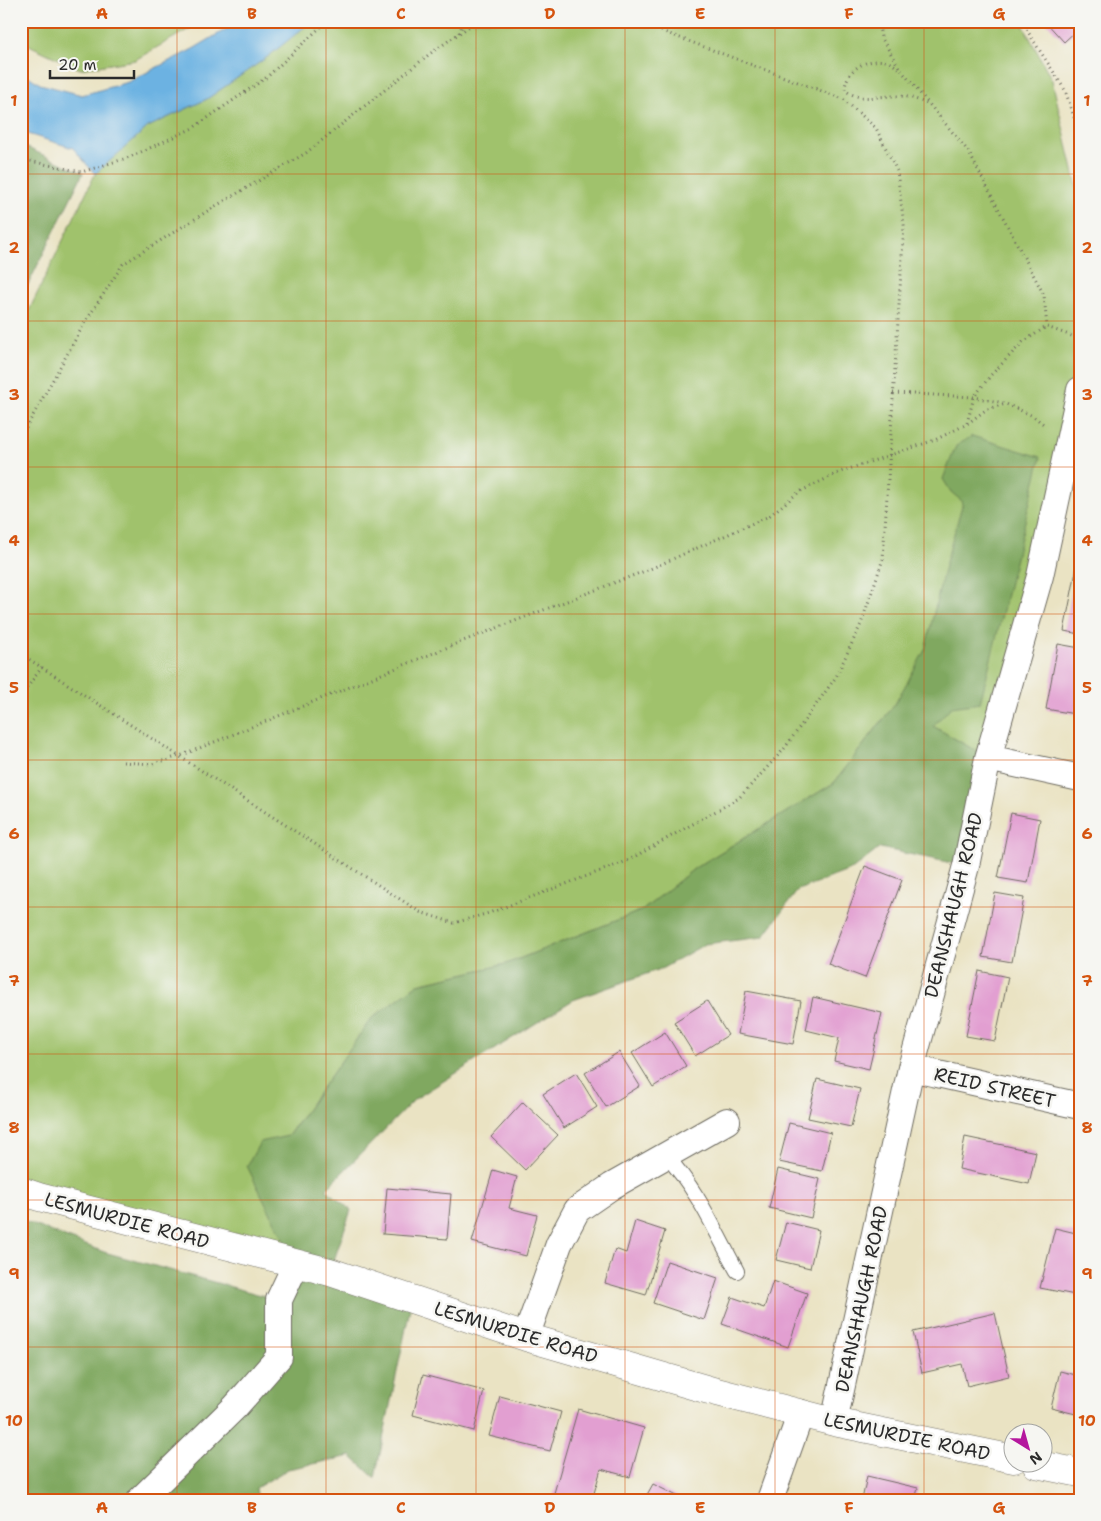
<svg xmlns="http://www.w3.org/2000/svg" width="1101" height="1521" viewBox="0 0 1101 1521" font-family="'Shantell Sans',sans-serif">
<rect width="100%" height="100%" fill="#f6f6f2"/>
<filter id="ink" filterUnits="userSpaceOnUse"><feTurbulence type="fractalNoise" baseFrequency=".02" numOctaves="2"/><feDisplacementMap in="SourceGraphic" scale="10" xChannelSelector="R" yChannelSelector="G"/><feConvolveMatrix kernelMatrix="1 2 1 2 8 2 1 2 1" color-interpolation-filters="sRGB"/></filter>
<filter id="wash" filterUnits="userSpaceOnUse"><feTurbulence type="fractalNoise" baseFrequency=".0096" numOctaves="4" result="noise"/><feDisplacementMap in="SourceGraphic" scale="20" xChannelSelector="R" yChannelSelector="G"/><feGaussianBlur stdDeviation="1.12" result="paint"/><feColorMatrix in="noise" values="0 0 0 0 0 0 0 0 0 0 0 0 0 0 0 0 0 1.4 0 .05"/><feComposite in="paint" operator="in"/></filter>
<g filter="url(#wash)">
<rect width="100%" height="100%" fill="#eae3c3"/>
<path fill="#a0c26c" stroke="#66764c" d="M21,21h182l-68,39 -55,9 -49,-23 -10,-7z
M312,21h709l31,59 28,120v144l-12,100 -80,314 -93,-54 -61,79 -139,85 -52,42 -137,54 -88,20 -47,35 -83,117 8,128 -275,-73v-864l74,-153 53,-47 59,-28 59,-41z"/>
<path fill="#80a860" stroke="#566a46" d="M21,145l62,28 -62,126z
M972,436l69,21 -61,246 -29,4 -18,19 55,32 -22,108 -86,-18 -27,21 -55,21 -35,47 -58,7 -42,24 -90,32 -158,99 -89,90 25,21 -21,62 82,27 -37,179 -24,-22 -63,13 -32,19 2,12h-237v-280l83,32 175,48 17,-36 -49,-98 13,-24 28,-6 83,-117 47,-35 88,-20 137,-54 52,-42 139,-85 61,-79 30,-54 20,-84 18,-64 -12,-10 -8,-13 13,-33z"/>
<path fill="#6cb2e2" stroke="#4c6e86" d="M240,21h72l-46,37 -59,41 -59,28 -53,47 -22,-26 -52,-16v-61l19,13 42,11 46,-13 65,-33z"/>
<g id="blocks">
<path fill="#e29fd1" d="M1045,21h35v6l-16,15z
M1077,566l3,1v67l-16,-3z
M1058,644l22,4v41l-5,25 -29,-5z
M1011,813l29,6 -12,64 -30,-5z
M865,866l37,14 -37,98 -37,-14z
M995,893l29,5 -12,64 -29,-5z
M979,971l29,6 -13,64 -29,-5z
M746,991l55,10 -8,43 -55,-10z
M813,997l69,16 -13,56 -35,-8 5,-23 -33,-8z
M707,1001l21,34 -33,21 -21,-34z
M665,1032l21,34 -33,21 -21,-34z
M619,1052l21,34 -34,21 -21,-34z
M576,1073l21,34 -33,21 -21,-34z
M817,1079l43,10 -9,38 -43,-9z
M523,1102l35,33 -33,35 -34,-33z
M789,1123l42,10 -9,38 -43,-9z
M965,1137l71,15 -7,32 -70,-15z
M778,1169l42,10 -9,39 -42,-10z
M493,1170l24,7 -8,31 28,7 -11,41 -54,-14z
M387,1188l64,6 -4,45 -64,-5z
M635,1221l30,10 -19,64 -41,-12 10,-34 11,4z
M786,1222l33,8 -9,38 -34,-8z
M1055,1228l25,6v62l-40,-8z
M667,1261l51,17 -14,42 -51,-17z
M773,1281l34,12 -19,54 -66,-23 10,-27 32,11z
M995,1313l14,63 -42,10 -5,-22 -40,9 -9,-41z
M1060,1371l20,5v39l-29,-7z
M423,1375l61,16 -10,40 -61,-16z
M500,1396l61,16 -11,39 -61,-15z
M578,1409l66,19 -14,49 -29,-8 -9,31h-40z
M867,1476l51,12 -3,12h-53z
M653,1484l32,16h-41z"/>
</g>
</g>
<g filter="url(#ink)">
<use href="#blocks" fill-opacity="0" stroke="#6e6b60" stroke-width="1"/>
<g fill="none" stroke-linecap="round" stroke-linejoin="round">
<g stroke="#6e6b60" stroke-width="16">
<path id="service" d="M666,1156c32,34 49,75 71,115"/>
</g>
<g stroke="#6e6b60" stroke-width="28">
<path id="minor" d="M988,758l92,20
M911,1068l169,38
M526,1337l33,-93 18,-34 35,-24 115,-65
M834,1422l77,-354 55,-202 22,-108 52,-182 40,-186
M140,1500l95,-93 44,-50v-57l17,-36
M770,1500l31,-87"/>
</g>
<g stroke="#6e6b60" stroke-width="29">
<path id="tertiary" d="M21,1191l18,6 291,75 196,65 183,53 125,32 180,37
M1036,1464l44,9"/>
</g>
<path stroke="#6e6b60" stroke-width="3" stroke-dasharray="1 4" stroke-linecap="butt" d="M878,21l3,16 19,32 68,82 76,144 3,32 33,12
M1021,21l44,69 15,45
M459,33l5,-12
M899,68c-4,-2 -9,-6 -14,-7 -19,-3 -40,9 -40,29 16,13 34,5 53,6 11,0 21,4 31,9
M21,158l9,3 52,11 48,-15 63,-29 74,-51 60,-56
M893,393l81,4 30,6
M967,423l7,-26 17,-22 32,-33 23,-15
M21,437l63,-113 39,-60 91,-57 92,-54 125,-100 46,-32
M21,654l399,258 34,11 35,-10 138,-52 112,-63 45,-49 52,-72 25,-53 22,-65 21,-334 -7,-54 -21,-43 -33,-29 -208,-78
M21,696l21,-29
M123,762l29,2 28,-8 278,-113 192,-74 119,-53 30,-24 41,-20 95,-32 32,-16 20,-15 19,-5 27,12 13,10"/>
<use href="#service" stroke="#fff" stroke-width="14"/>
<use href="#minor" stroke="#fff" stroke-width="26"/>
<use href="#tertiary" stroke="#fff" stroke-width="28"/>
</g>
</g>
<path fill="none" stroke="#d5540f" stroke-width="1" stroke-opacity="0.55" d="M177,21v1479M326,21v1479M476,21v1479M625,21v1479M775,21v1479M924,21v1479M21,174h1059M21,321h1059M21,467h1059M21,614h1059M21,760h1059M21,907h1059M21,1054h1059M21,1200h1059M21,1347h1059"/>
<g text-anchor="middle" stroke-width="5" stroke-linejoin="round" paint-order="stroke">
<g font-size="19" fill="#2b2b2b" stroke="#f6f6f2">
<text transform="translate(953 905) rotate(-76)" y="7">DEANSHAUGH ROAD</text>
<text transform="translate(995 1087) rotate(13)" y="7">REID STREET</text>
<text transform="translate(127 1220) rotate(15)" y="7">LESMURDIE ROAD</text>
<text transform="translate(861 1299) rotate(-78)" y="7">DEANSHAUGH ROAD</text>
<text transform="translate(516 1332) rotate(17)" y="7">LESMURDIE ROAD</text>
<text transform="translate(907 1436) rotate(12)" y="7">LESMURDIE ROAD</text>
</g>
</g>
<rect width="1101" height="1521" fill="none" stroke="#f6f6f2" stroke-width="55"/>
<g transform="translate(1028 1448) rotate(143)"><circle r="24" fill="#f6f6f2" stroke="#a5a5a2"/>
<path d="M0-4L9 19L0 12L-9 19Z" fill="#b5179e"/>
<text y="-8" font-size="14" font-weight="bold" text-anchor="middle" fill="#2b2b2b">N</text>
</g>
<path d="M50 70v8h84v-8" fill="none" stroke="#2b2b2b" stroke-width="2.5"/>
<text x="58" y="70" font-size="15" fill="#2b2b2b" stroke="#f6f6f2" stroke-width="4" paint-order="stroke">20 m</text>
<rect x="28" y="28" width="1046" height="1466" fill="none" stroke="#d5540f" stroke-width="2"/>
<g font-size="16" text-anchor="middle" font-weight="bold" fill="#d5540f">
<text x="102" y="19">A</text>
<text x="252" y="19">B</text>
<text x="401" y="19">C</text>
<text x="550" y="19">D</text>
<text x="700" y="19">E</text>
<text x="849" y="19">F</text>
<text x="999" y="19">G</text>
<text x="14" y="106">1</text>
<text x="1087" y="106">1</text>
<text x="14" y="253">2</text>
<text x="1087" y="253">2</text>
<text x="14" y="400">3</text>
<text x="1087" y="400">3</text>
<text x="14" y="546">4</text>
<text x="1087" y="546">4</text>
<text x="14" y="693">5</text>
<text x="1087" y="693">5</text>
<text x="14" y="839">6</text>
<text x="1087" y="839">6</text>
<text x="14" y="986">7</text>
<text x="1087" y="986">7</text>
<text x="14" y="1133">8</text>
<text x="1087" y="1133">8</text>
<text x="14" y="1279">9</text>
<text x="1087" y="1279">9</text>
<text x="14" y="1426">10</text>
<text x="1087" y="1426">10</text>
<text x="102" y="1513">A</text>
<text x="252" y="1513">B</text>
<text x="401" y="1513">C</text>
<text x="550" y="1513">D</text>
<text x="700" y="1513">E</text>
<text x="849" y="1513">F</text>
<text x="999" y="1513">G</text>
</g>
</svg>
